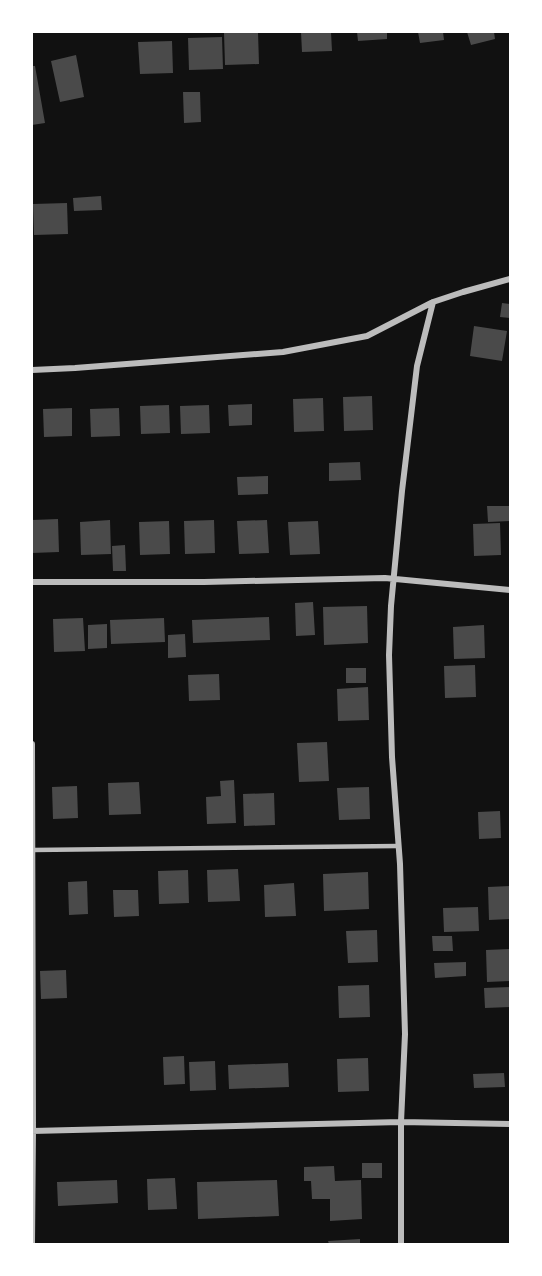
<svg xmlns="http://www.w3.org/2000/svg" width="542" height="1276" viewBox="0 0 542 1276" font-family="Helvetica,sans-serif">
<rect width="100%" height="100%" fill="#111"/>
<path fill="#4a4a4a" d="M258,32l1,32 -34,1 -1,-32z
M301,32h30l1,19 -30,1z
M357,32h30v7l-29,2z
M418,32h25l1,8 -24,3z
M467,32h27l1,7 -24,6z
M222,37l1,32 -34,1 -1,-32z
M172,41l1,32 -33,1 -2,-32z
M76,55l8,42 -24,5 -9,-41z
M32,66h3l10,57 -13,2z
M183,92h17l1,30 -17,1z
M101,196l1,14 -28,1 -1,-13z
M67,203l1,31 -34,1 -1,-31z
M502,303l8,1v14l-10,-1z
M474,326l33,5 -5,30 -32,-5z
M372,396l1,34 -29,1 -1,-34z
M323,398l1,33 -30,1 -1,-33z
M252,404v21l-23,1 -1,-21z
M169,405l1,28 -29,1 -1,-28z
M209,405l1,28 -29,1 -1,-28z
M72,408v28l-28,1 -1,-28z
M119,408l1,28 -29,1 -1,-28z
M360,462l1,18 -32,1v-18z
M268,476v18l-30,1 -1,-18z
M487,506h23v15l-22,1z
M58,519l1,33 -27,1v-33z
M110,520l1,34 -30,1 -1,-33z
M214,520l1,33 -30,1 -1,-33z
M267,520l2,33 -30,1 -2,-33z
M169,521l1,33 -30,1 -1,-33z
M318,521l2,33 -30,1 -2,-33z
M500,523l1,32 -27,1 -1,-32z
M125,545l1,26h-13l-1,-25z
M313,602l2,33 -19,1 -1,-33z
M367,606l1,37 -44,2 -1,-38z
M269,617l1,23 -77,3 -1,-23z
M83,618l2,33 -31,1 -1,-33z
M164,618l1,24 -54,2 -1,-24z
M107,624v24l-19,1v-24z
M484,625l1,33 -31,1 -1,-32z
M185,634l1,23 -18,1v-23z
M475,665l1,32 -31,1 -1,-32z
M346,668h20v15h-20z
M219,674l1,26 -31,1 -1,-26z
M368,687l1,33 -31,1 -1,-32z
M327,742l2,39 -30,1 -2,-39z
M234,780l2,43 -29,1 -1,-27 15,-1 -1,-15z
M139,782l2,32 -32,1 -1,-32z
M77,786l1,32 -25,1 -1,-32z
M369,787l1,32 -31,1 -2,-32z
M274,793l1,32 -31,1 -1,-32z
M500,811l1,27 -22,1 -1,-27z
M238,869l2,32 -32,1 -1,-32z
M188,870l1,33 -30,1 -1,-33z
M368,872l1,37 -45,2 -1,-37z
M87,881l1,33 -19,1 -1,-33z
M294,883l2,33 -31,1 -1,-32z
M510,886v33l-21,1 -1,-33z
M113,890h25l1,26 -25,1z
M478,907l1,24 -35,1 -1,-24z
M377,930l1,32 -30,1 -2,-32z
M432,936h20l1,15h-20z
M510,949v32l-23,1 -1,-32z
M466,962v14l-31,2 -1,-15z
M66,970l1,28 -26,1 -1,-28z
M369,985l1,32 -31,1 -1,-32z
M510,987v20l-25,1 -1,-20z
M184,1056l1,28 -21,1 -1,-28z
M368,1058l1,33 -31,1 -1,-33z
M215,1061l1,29 -26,1 -1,-29z
M288,1063l1,24 -60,2 -1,-24z
M504,1073l1,14 -31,1 -1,-14z
M362,1163h20v15h-20z
M334,1166l1,15 26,-1 1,39 -32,2v-22h-18l-1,-18h-7v-14z
M175,1178l2,31 -29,1 -1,-31z
M117,1180l1,23 -60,3 -1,-24z
M277,1180l2,36 -81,3 -1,-37z
M360,1239v5h-31l-1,-3z"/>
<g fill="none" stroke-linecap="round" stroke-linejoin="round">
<path stroke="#bcbcbc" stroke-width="4.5" d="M32,850l366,-4"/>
<path stroke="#bcbcbc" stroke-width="6" d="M32,370l43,-2 208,-16 84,-16 66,-34 30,-10 47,-13
M32,582h172l181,-4 125,12
M32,744l1,387 -1,112
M32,1131l369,-9 109,2
M401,1244v-122l4,-88 -5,-170 -8,-107 -3,-102 2,-49 11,-115 15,-125 16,-64"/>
</g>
<rect width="542" height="1276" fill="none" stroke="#ffffff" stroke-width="66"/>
</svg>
